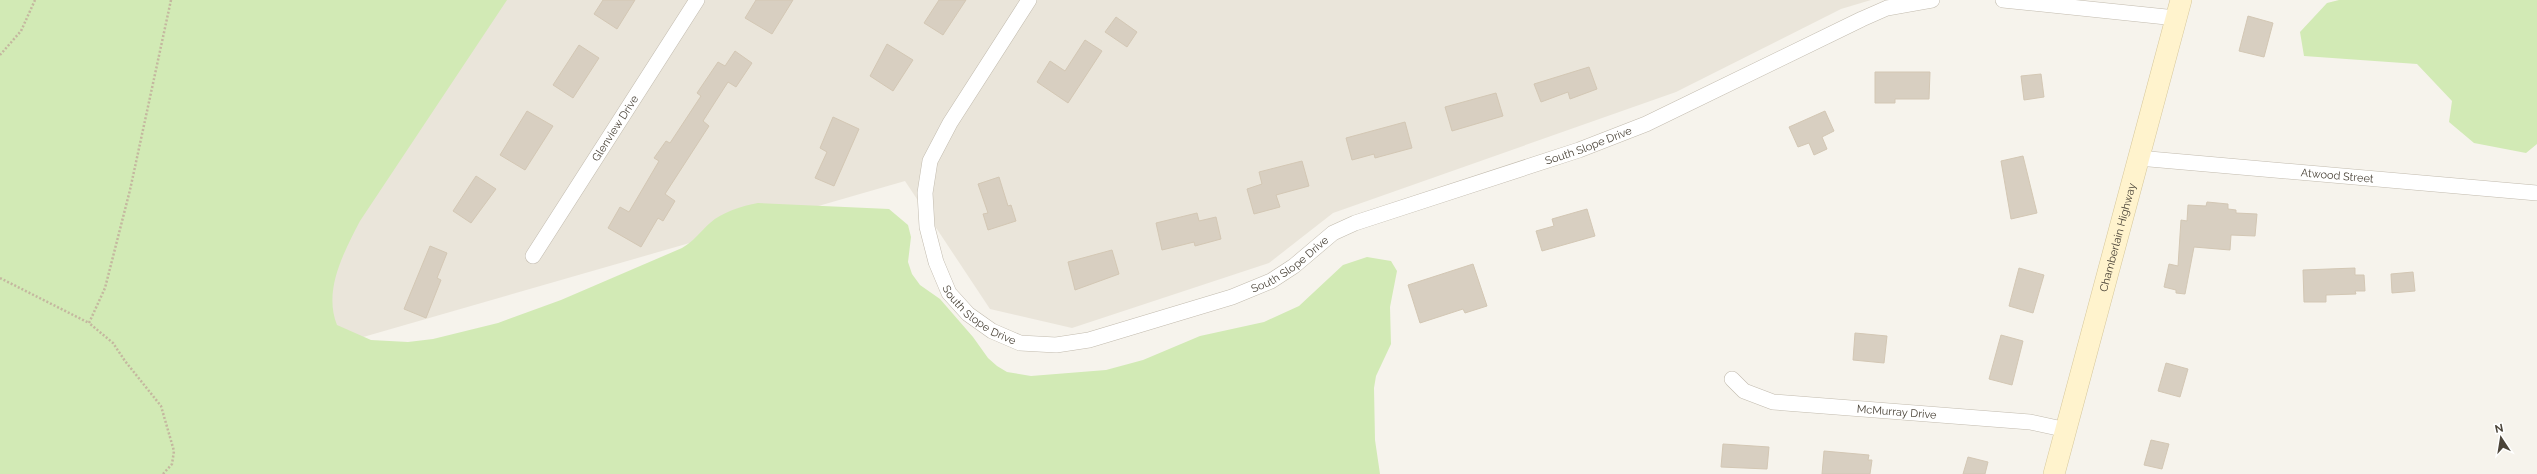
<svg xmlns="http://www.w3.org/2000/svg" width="2537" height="474" viewBox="0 0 2537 474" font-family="Raleway,sans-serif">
<rect width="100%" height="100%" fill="#f6f3ec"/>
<path fill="#eae5da" d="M500,0h1371l-30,9 -165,83 -343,121 -64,50 -197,65 -82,-19 -85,-128 -580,167 -15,-71z"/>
<path fill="#d2eab5" d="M0,0h507l-147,221c-16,31 -37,69 -23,104l34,15 37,2 25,-3 65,-16 63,-23 121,-52c12,-7 18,-16 28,-25 12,-11 32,-17 48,-20l131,6 19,16 3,12 -3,25 4,12 8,11 20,14 33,38 15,21 9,8 10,6 24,4 75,-6 37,-10 57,-24 64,-14 35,-16 44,-41 24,-8 24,4 6,10 -7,36 1,37 -15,32 -2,12 1,52 5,34h-1380z
M2339,0h198v144l-11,9 -52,-10 -25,-21 3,-21 -35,-37 -113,-8 -4,-24 27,-29z"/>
<path fill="#d8cfc1" stroke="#d3c7b4" d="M603,0h32l-18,29 -23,-15z
M756,0h37l-21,34 -27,-16z
M939,0h27l-23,35 -19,-12z
M2248,16l25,7 -9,34 -25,-6z
M1116,17l21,15 -10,15 -22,-15z
M1085,40l17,11 -34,52 -31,-21 13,-21 15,10z
M887,44l26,16 -20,31 -23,-15z
M579,45l20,13 -26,40 -20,-13z
M735,51l17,12 -16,24 -8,-5 -25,39 6,5 -44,68 10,7 -12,20 -5,-3 -17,29 -33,-19 12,-21 9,5 30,-51 -5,-3 12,-17 4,2 31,-47 -4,-3 21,-31 7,4z
M1589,67l8,22 -27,10 -2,-7 -27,10 -7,-18z
M1875,72h55l-1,27h-34v4h-20z
M2041,74l3,23 -20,3 -3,-24z
M1496,93l7,23 -51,15 -7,-24z
M527,111l26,15 -28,44 -25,-15z
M1825,111l9,20 -12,6 5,12 -13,6 -5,-12 -11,4 -9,-20z
M833,117l26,12 -25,57 -19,-8 12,-26 -7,-4z
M1405,122l7,26 -37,10 -1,-4 -22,6 -6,-22z
M2023,156l14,57 -26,6 -10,-58z
M1302,161l7,25 -33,9 4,12 -26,7 -7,-25 15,-5 -3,-12z
M476,176l20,13 -25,34 -18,-12z
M999,177l9,29 3,-1 5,16 -28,9 -5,-16 5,-1 -10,-29z
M2207,202l21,2v5l8,1v3l21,1 -2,22 -24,-1 -1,15 -36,-3 -9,47 -9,-1v-3l-12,-3 5,-23 9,2 3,-46 6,1 1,-16 18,1z
M1587,209l8,27 -53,15 -6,-20 18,-5 -2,-7z
M1197,213l2,8 17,-4 5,22 -26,7 -1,-4 -32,8 -6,-27z
M430,246l17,7 -10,25 4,2 -15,38 -22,-9z
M1112,250l7,24 -44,16 -7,-28z
M1473,264l14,42 -22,7 -2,-4 -43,14 -12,-38z
M2019,268l25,7 -11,38 -24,-7z
M2355,268v7h9l1,16h-10l1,3 -30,1v7h-22l-1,-32z
M2413,272l2,19 -23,2 -1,-19z
M1855,333l32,3 -3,27 -31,-3z
M2001,335l22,6 -11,44 -23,-6z
M2166,363l22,6 -8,28 -22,-6z
M2151,440l18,4 -7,25 -18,-4z
M1723,444l46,3 -2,22 -46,-2z
M1824,451l45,4 -1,5h4l-2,14h-48z
M1968,457l20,5 -3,12h-22z"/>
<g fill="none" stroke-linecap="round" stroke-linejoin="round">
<g stroke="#c2bbae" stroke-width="16">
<g id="minor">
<path id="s1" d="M1029,0l-79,123 -20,38 -5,32 2,34 9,35 13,31 19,21 24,17 28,12 36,2 33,-5 143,-43 39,-16 23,-15 39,-33 22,-10 224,-73 67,-26 216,-105 25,-11 45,-8"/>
<path d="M2003,0l173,18"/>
<path id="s2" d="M2138,158l399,35"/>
<path id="s3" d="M533,256l164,-256"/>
<path id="s4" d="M1732,379l12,12 29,11 257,20 37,8"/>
</g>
</g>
<g stroke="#d6c79b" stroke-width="22">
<g id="secondary">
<path id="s5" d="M2054,474l127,-474"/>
</g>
</g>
<path stroke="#c4b79f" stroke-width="2.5" stroke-dasharray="2 2" stroke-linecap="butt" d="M0,55l21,-24 14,-31
M0,278l89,45
M163,474l9,-10 2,-13 -13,-45 -36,-45 -12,-18 -24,-20 16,-35 25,-98 41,-190"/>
<use href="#minor" stroke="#fff" stroke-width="15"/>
<use href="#secondary" stroke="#fff3cd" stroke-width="21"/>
</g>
<g text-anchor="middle" stroke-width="3" stroke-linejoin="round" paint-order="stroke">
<g font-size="11" fill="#4b4439" stroke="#fff">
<text dy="4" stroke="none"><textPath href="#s3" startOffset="152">Glenview Drive</textPath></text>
<text dy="4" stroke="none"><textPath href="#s1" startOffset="1023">South Slope Drive</textPath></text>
<text dy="4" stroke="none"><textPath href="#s2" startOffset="200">Atwood Street</textPath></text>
<text dy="4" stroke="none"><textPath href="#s5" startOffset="245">Chamberlain Highway</textPath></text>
<text dy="4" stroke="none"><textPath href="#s1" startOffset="699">South Slope Drive</textPath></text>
<text dy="4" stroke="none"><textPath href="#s1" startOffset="363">South Slope Drive</textPath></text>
<text dy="4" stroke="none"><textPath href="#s4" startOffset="172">McMurray Drive</textPath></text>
</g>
</g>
<g transform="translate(2501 438) rotate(348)" stroke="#ffffff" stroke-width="3" paint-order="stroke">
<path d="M0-3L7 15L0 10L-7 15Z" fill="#4b4439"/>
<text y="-6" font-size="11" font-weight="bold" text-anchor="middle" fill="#4b4439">N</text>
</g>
</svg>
